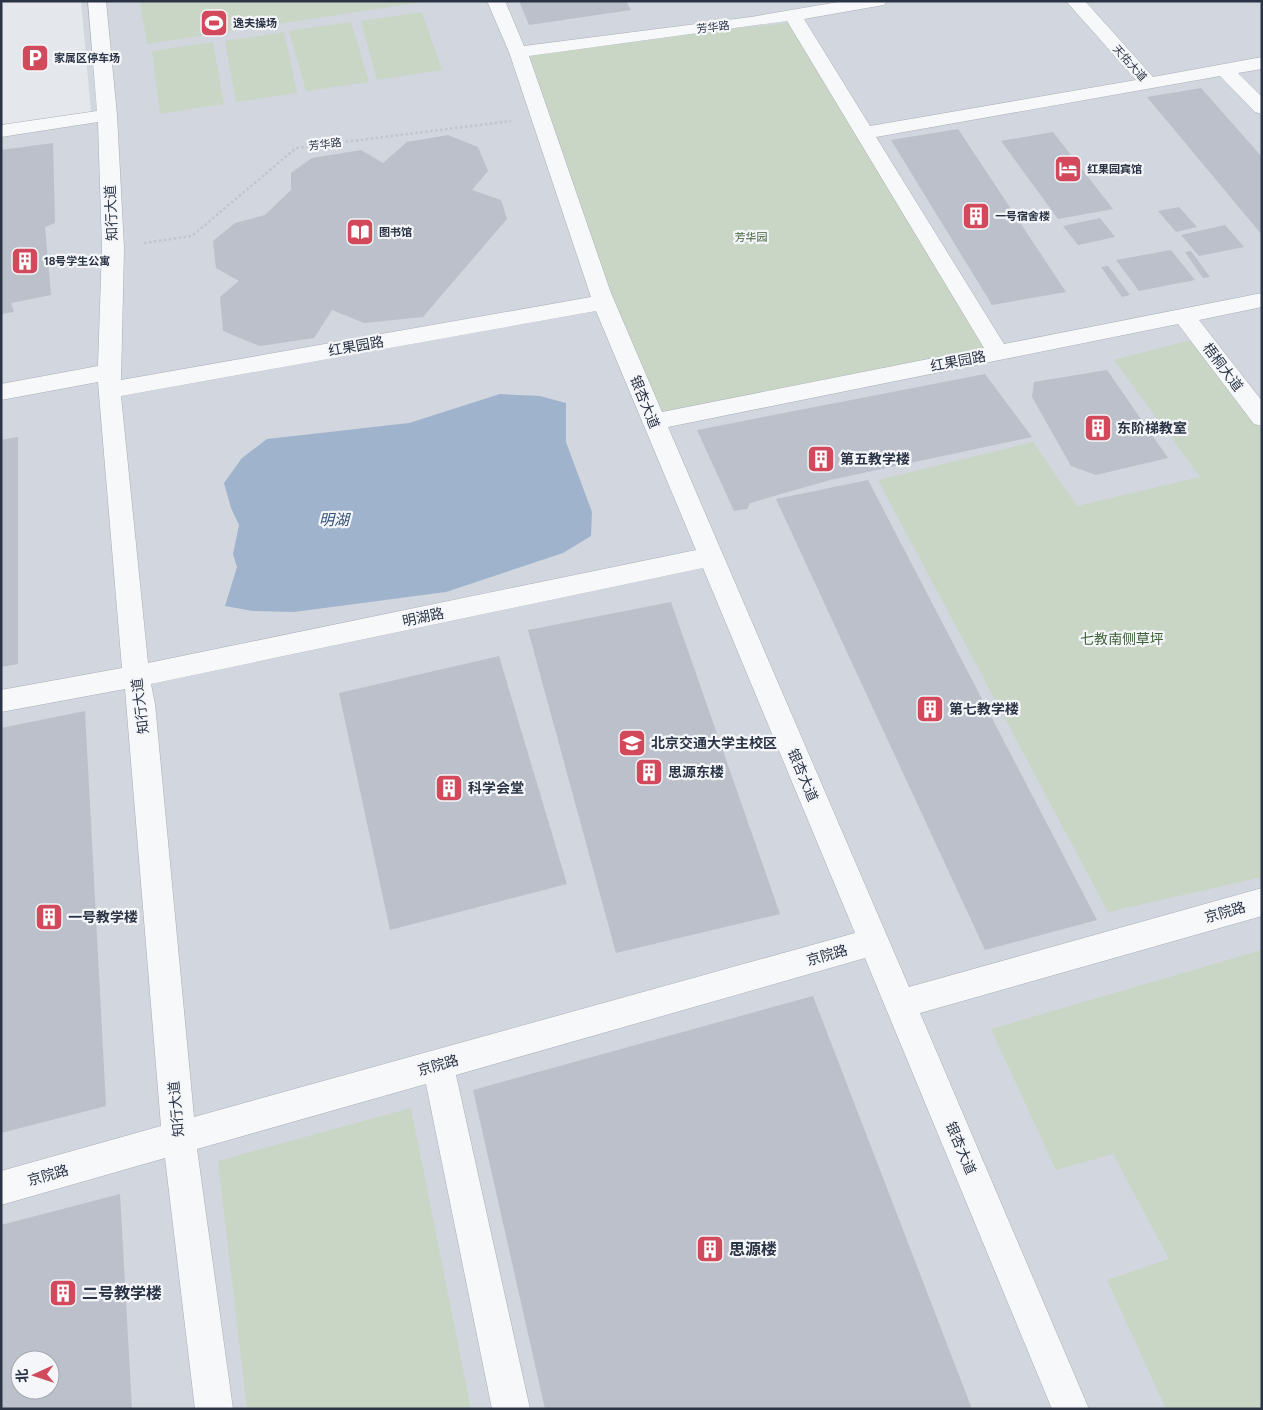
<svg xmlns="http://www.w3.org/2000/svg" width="1263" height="1410" viewBox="0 0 1263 1410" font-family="Figtree,'Noto Sans SC',sans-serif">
<rect width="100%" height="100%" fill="#e4e7ec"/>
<path fill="#d2d6de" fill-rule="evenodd" d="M81,1h1181v1408h-1261v-1282l90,-15zM20,1360h30v30h-30z"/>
<path fill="#c9d6c5" d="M140,1h281l1,1 -275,42z
M422,12l20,58 -65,10 -16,-59z
M351,22l18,60 -63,9 -17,-60z
M797,22l197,324 -343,69 -123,-364z
M284,32l13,61 -61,9 -11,-61z
M213,42l11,62 -64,10 -8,-63z
M1194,339l68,92v446l-154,35 -230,-432 155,-38 44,64 123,-29 -86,-117z
M1262,950v459h-96l-59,-129 62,-21 -56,-105 -57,16 -65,-141z
M411,1108l60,301h-224l-29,-248z"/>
<path fill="#9fb4cc" d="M500,394l40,2 26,7v39l26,70 -1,24 -28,17 -117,39 -152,20 -41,-1 -28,-5 12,-39 -4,-13 6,-29 -8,-17 -7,-25 18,-25 25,-19 142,-16z"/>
<path fill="#bbc0ca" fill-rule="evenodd" d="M519,1h107l5,9 -102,15z
M1201,88l61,69v78l-115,-138z
M958,129l108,163 -74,13 -101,-165z
M1053,132l60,77 -55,10 -57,-78z
M448,135l30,12 10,24 -16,19 29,10 6,19 -84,98 -59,6 -32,-13 -18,28 -54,8 -37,-15 -3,-34 19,-16 -23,-13 -3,-27 22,-18 30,-8 26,-25v-17l21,-15 49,-8 22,13 24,-21z
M53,143l2,80 -10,4 6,68 -40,8 3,9 -13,2v-164z
M1179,207l18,20 -21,5 -18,-21z
M1100,218l15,19 -37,8 -15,-19z
M1225,225l19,22 -45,9 -18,-21z
M1171,250l24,30 -56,11 -23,-31z
M1191,251l19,26 -7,1 -18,-26z
M1108,266l22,29 -8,2 -21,-30z
M1107,370l61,88 -72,17 -25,-9 -39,-69 2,-15z
M985,374l47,63 -202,43 -80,23 -3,6 -13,2 -37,-81z
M18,437v227l-17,3v-227z
M868,480l229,440 -112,30 -209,-451z
M671,602l109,312 -164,39 -88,-323z
M499,656l68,228 -177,46 -51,-237z
M85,711l21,395 -105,27v-405z
M813,996l159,413h-427l-72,-319z
M120,1194l12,215h-131v-184zM20,1360h30v30h-30z"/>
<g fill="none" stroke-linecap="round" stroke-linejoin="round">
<g stroke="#a9aeb7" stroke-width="1">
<path id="minor" d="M88,1h18l11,114 7,133 -3,132 470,-83 -82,-245 -22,-51h18l19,45 227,-29 93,-16h43l-3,4 -6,1 -74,13 66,107 266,-46 -70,-79h19l68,76 109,-20v12l-24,4 24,24v17l-7,-2 -35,-36 -344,61 128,207 258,-51v14l-63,13 63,81v25l-8,-2 -76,-100 -510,103 241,560 353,-99v28l-342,97 169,396h-37l-187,-451 -409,117 74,334h-38l-66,-325 -229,65 36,260h-38l-30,-251 -164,47v-34l160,-45 -36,-437 -124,23v-22l121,-22 -24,-286 -97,18v-16l97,-18 4,-118 -4,-126 -97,15v-12l96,-14zM787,21l197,327 -322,64 -51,-119 -82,-237zM596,311l100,239 -548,113 -27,-267zM703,568l152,365 -661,184 -39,-413 -4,-20z"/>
</g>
<path stroke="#c2c5cb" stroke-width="2.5" stroke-dasharray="2.5 2.5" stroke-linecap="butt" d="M144,243l48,-7 104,-88 215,-27"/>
<use href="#minor" fill="#f7f8fa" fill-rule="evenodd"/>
</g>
<defs>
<g id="stadium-square" transform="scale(1.4375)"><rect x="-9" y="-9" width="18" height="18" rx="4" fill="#d1495b" stroke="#f4f6f9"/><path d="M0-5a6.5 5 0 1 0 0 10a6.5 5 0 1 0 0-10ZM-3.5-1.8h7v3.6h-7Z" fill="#fff"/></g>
<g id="parking-square" transform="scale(1.4375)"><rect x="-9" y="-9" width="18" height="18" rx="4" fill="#d1495b" stroke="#f4f6f9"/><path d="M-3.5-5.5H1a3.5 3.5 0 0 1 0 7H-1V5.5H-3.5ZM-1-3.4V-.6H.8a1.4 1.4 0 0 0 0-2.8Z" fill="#fff"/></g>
<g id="hotel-square" transform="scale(1.4375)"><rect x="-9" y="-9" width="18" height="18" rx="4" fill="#d1495b" stroke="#f4f6f9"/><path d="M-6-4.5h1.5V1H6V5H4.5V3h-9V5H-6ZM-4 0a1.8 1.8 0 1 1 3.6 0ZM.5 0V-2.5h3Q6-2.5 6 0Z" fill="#fff"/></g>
<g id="building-square" transform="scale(1.4375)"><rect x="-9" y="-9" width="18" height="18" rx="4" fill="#d1495b" stroke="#f4f6f9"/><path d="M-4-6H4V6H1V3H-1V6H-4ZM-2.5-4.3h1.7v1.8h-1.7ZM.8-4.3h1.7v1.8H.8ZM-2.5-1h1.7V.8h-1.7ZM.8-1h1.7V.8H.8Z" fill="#fff"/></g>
<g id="library-square" transform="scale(1.4375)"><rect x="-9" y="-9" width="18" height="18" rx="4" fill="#d1495b" stroke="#f4f6f9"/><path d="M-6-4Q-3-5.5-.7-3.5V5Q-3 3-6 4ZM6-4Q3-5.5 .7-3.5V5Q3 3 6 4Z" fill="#fff"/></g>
<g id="university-square" transform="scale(1.4375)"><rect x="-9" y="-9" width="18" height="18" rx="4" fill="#d1495b" stroke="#f4f6f9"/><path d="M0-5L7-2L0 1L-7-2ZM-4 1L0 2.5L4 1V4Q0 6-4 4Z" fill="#fff"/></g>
</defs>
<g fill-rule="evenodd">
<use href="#stadium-square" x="214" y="23"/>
<use href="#parking-square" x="35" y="58"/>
<use href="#hotel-square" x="1068" y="169"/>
<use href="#building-square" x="976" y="216"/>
<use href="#library-square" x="360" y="232"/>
<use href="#building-square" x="25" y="261"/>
<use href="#building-square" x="1098" y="428"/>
<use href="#building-square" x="821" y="459"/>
<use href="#building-square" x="930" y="709"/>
<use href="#university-square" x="632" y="743"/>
<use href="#building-square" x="649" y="772"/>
<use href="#building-square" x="449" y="788"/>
<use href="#building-square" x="49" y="917"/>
<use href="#building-square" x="710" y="1249"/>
<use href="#building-square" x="63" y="1293"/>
</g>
<g text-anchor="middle" stroke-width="4.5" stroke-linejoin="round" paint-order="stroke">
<g font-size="11" font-weight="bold" fill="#2b3445" stroke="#f4f6f9" text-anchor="start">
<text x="233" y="27">逸夫操场</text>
<text x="54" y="62">家属区停车场</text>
<text x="1087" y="173">红果园宾馆</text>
<text x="995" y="220">一号宿舍楼</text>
<text x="379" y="236">图书馆</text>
<text x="44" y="265">18号学生公寓</text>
</g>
<g font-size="11" fill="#2b3445" stroke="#f4f6f9">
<text transform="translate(713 27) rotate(-7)" y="4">芳华路</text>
<text transform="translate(1130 63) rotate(48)" y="4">天佑大道</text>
<text transform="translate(325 144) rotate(-7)" y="4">芳华路</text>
</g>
<g font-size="11" fill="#3f6138" stroke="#f4f6f9">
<text x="751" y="241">芳华园</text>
</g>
<g font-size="14" fill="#2b3445" stroke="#f4f6f9">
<text transform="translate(111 213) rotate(-92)" y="5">知行大道</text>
<text transform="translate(356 346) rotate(-10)" y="5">红果园路</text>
<text transform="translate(958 361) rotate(-11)" y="5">红果园路</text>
<text transform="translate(1223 367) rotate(53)" y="5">梧桐大道</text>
<text transform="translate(645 402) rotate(68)" y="5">银杏大道</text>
<text transform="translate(423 617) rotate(-12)" y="5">明湖路</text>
<text transform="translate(140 706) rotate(-97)" y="5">知行大道</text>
<text transform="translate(803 775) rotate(67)" y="5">银杏大道</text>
<text transform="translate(1225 912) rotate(-16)" y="5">京院路</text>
<text transform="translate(827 955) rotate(-16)" y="5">京院路</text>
<text transform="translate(438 1065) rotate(-16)" y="5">京院路</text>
<text transform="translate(176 1109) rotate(-95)" y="5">知行大道</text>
<text transform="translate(961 1148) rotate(67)" y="5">银杏大道</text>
<text transform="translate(48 1175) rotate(-16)" y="5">京院路</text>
</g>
<g font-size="14" font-weight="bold" fill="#2b3445" stroke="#f4f6f9" text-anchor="start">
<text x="1117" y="433">东阶梯教室</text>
<text x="840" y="464">第五教学楼</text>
<text x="949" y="714">第七教学楼</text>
<text x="651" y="748">北京交通大学主校区</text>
<text x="668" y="777">思源东楼</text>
<text x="468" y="793">科学会堂</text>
<text x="68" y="922">一号教学楼</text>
</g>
<g font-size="14" fill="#3f6138" stroke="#f4f6f9">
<text x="1122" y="644">七教南侧草坪</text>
</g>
<g font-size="15" font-style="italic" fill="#34527a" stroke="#f4f6f9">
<text x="334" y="525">明湖</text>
</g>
<g font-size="16" font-weight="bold" fill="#2b3445" stroke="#f4f6f9" text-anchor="start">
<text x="729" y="1255">思源楼</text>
<text x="82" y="1299">二号教学楼</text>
</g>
</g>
<rect width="1263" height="1410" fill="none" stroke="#2b3445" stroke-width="5"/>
<g transform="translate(35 1375) rotate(267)"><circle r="24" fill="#f4f6f9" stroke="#a4a8b1"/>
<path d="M0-4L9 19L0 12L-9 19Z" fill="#d1495b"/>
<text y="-8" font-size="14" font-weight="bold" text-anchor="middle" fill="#2b3445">北</text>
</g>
</svg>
